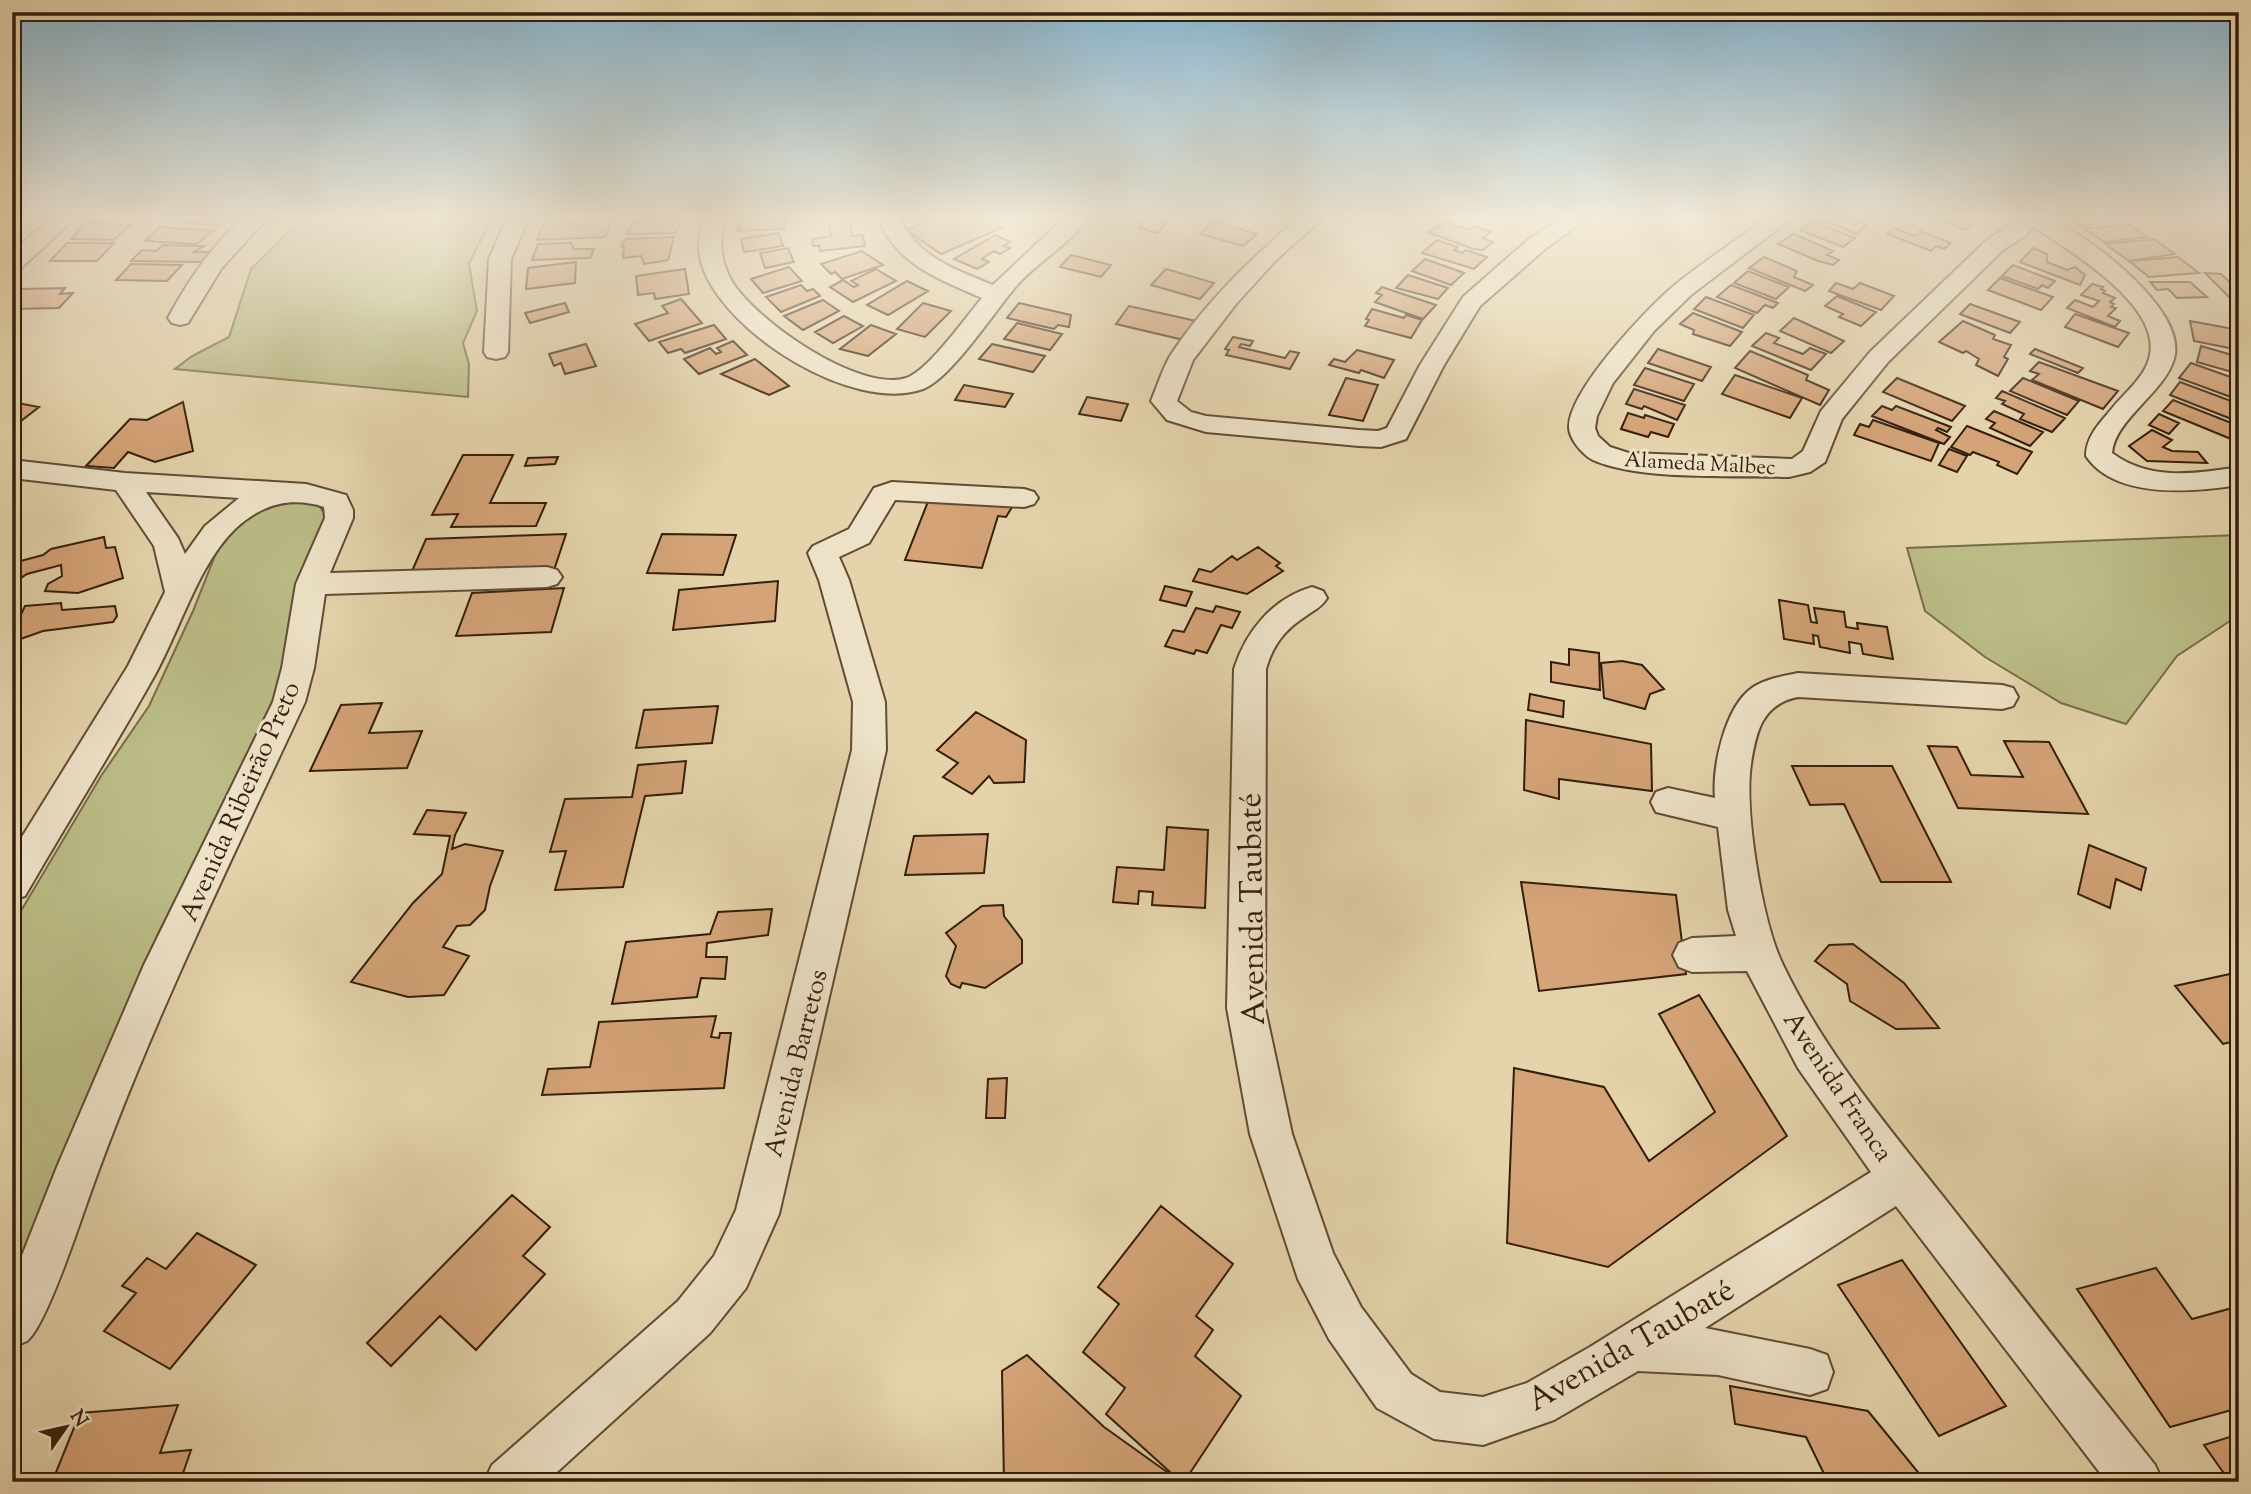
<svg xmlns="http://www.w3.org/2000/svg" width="2251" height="1494" viewBox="0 0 2251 1494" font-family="'Sorts Mill Goudy',serif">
<rect width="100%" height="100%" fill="#e4d3ab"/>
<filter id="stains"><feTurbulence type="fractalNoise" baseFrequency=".00286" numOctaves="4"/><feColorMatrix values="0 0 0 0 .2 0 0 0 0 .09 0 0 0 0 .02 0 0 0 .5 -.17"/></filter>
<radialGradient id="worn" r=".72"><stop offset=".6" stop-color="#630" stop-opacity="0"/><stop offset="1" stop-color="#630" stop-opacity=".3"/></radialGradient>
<path fill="#babb85" stroke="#786c48" stroke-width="2" d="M303,218h189l-23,46 8,47 -14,32 6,21 -1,33 -293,-28 17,-13 37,-19 22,-68z
M291,501l26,2 11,15 -30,59 -13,106 -36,83 -90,166 -147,361v-367l89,-150 48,-70 44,-95 23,-58 20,-29 29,-16z
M2239,535v80l-62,41 -51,68 -65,-21 -76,-46 -60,-46 -18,-63z"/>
<path fill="#d4a378" stroke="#351e0c" stroke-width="2" d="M179,218h49l-8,7 -45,-3z
M546,218h27l-2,5 17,3 3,-8h22l-8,19 -68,3z
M645,218l34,1 -1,3h4l-7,11 -48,1 5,-11h11z
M748,218h37l-1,11 -47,2 5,-11z
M828,218h30l1,4 -9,1 2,13 11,-1 2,11 -45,5 -1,-5h-6l-1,-7 19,-3z
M916,218h71l15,10 -61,26 -35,-24 12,-5 -7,-5z
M1147,218l11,1 10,2 -11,12 -19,-5z
M1819,218h31l17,7 -11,9z
M1934,218h41l3,1 -12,11z
M2067,218h55l2,1 -46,7z
M1213,221l44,13 -14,12 -42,-12z
M1812,221l43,17 -12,9 -43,-17z
M88,222l14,1 29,2 -18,15 -42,-1z
M1446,222l23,8 5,-4 17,6 -8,6 10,4 -10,8 -10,-1 -46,-17z
M2128,224l19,13 -43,5 -19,-13z
M160,227l53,4 -16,13 -52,-3z
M1894,228l21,8 5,-5 31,12 -7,6 -8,-3 -5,5 -44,-17z
M779,233l4,13 -39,6 -3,-13z
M1794,234l39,17 -6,4 12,5 -6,5 -15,-4 -40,-17z
M995,235l15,7 -6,4 6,2 -10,6 -6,-3 -12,8 7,3 -12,7 -23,-10z
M674,237l-6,23 -24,4 -3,-8 -18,2 1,-11 -3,-1 4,-7z
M2154,239l21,15 -46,7 -24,-17z
M1437,240l21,7 -4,3 8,3 4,-3 21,7 -13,12 -52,-16z
M67,243h47l-17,18h-47z
M571,243l3,6h20l-4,9 -58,2 6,-16z
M163,245l41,1 -10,6h18l-10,10 -71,-1 11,-11 14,1z
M788,248l6,14 -29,6 -5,-15z
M2033,248l14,6v8l20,8 8,-3 10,8 -5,10 -60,-23z
M862,251l21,14 -41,14 -7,-7 -4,2 -10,-10z
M1071,255l40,10 -10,12 -41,-10z
M1764,257l33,14 -3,6 19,8 -8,6 -56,-23z
M2178,257l21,16 -50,4 -20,-16z
M1425,259l39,14 -13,12 -39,-14z
M576,262l-1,21 -49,6 2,-21z
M131,264l51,1 -15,16 -51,-1z
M2013,265l42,16 -7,7 -6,-3 -4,4 -36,-13z
M789,267l13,14 -39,12 -12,-14z
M685,269l4,25 -34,5 -1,-6 -16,2 -2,-19z
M876,269l20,12 -43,21 -23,-15 13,-7 11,7 4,-2 -7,-4z
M1166,269l48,14 -14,16 -49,-14z
M1748,271l41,16 -13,12 -42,-16z
M2205,273l16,1 18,17v9h-7z
M1408,275l40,13 -10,11 -42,-11z
M2000,278l53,19 -12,13 -53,-20z
M907,281l21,10 -40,24 -21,-10z
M2150,282h40l17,15 -30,1 -9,-9 -11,1z
M1836,283l17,6 7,-6 34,13 -13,14 -52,-19z
M2092,284l11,3 -2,2 4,2 -2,2 12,5 -5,4 4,2 -3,3 5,1 -8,8 12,5 -5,6 -48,-19 8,-8 18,7 6,-6 -18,-6z
M801,285l6,6 6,-2 7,7 -39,16 -15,-15z
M1731,285l47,18 -5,5 -8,-3 -8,8 -40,-16z
M1382,287l54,18 -13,14 -48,-17 7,-7 -6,-2z
M65,288l-5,6 13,-1 -14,15 -44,1 5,-6 -8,1v-6l9,-9z
M1837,296l39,16 -15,14 -22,-9 4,-3 -18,-8z
M1706,297l48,18 -11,13 -49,-19z
M681,299l21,24 -53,18 -14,-17 33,-11 -6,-7z
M823,300l16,11 -36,19 -19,-14z
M565,303l4,9 -39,11 -5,-10z
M923,303l28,8 -26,26 -28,-8z
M1019,303l52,12 -2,12 -11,-2 -4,4 -47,-11z
M1970,304l50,18 -10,11 -50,-19z
M1129,306l67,15 -12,19 -68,-16z
M1372,309l32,9 2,-3 16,5 -11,18 -46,-12 4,-6 -3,-1z
M1693,313l49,19 -12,14 -37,-12 1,-4 -14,-6z
M2075,314l54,19 -11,14 -53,-20z
M844,316l19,10 -30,17 -18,-11z
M1794,318l50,23 -13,12 -51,-22z
M1963,321l32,14 -2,4 18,6 -7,12 4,2 -10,17 -22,-11 3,-6 -13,-8 -3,2 -24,-11z
M2190,321l49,9v20l-45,-9z
M1017,323l45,11 -12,16 -46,-11z
M714,325l12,14 -41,14 -4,-4 -13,4 -9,-11z
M871,325l25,9 -28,22 -28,-7z
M1766,333l13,5 -5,5 29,11 7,-6 16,6 -15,16 -59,-24z
M1233,337l20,4 -3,5 -9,-2 -2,3 46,11 5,-7 9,2 -9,16 -64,-14 3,-5 -4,-1z
M733,341l14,14 -48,19 -15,-15 26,-11 6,6 5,-2 -4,-4z
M586,344l10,22 -31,8 -4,-11 -7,3 -5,-12z
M992,344l53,12 -12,16 -54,-13z
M2201,346l38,11v17l-42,-12z
M1658,349l53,18 -9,14 -54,-18z
M2035,349l48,19 -5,5 -48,-19z
M1357,350l37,10 -10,18 -23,-8 -2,3 -30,-8 5,-6 11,3z
M1750,351l58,24 -2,5 23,10 -9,15 -85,-37z
M755,359l34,27 -20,9 -48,-21z
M2039,362l79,29 -15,18 -71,-29 7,-6 -9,-3z
M2191,363l48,17v20l-60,-22z
M1645,368l49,16 -10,17 -50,-16z
M1735,375l67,23 -12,20 -68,-24z
M1346,378l32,7 -15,36 -34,-6z
M1897,378l68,28 -13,15 -69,-29z
M2023,378l56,23 -12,14 -57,-24z
M2180,382l59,22v10l-5,6 -64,-25z
M964,385l49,9 -8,13 -50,-7z
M1634,389l51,16 -8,15 -33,-14 -2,3 -16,-5z
M2002,391l63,27 -13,14 -32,-13 4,-5 -22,-10 3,-3 -9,-3z
M1087,397l41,7 -7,17 -42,-7z
M2173,400l66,26v4l-8,9 -68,-28z
M12,402l27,5 -27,21z
M183,402l10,49 -38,11 -27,-10 -14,16 -28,-2 44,-47 17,1z
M1882,406l10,4 4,-4 55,21 -4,5 -9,-4 -2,2 14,7 -6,7 -72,-28z
M1994,411l49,21 -13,14 -40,-18 5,-5 -9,-4z
M1628,413l16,5 1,-3 29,9 -6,13 -17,-5 -3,5 -27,-8z
M2159,414l20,9 -10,11 -20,-9z
M1873,420l66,23 -8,18 -77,-26 6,-11 9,3z
M1967,426l65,26 -15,22 -20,-9 2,-3 -26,-10 -3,3 -19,-8z
M2152,430l20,10 -9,7 9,4 26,1 9,11 -60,-2 -18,-15z
M1949,449l18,7 -10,16 -18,-7z
M463,455h50l-23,48h56l-10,23 -85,1 7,-13 -26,1z
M558,457l-3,7 -30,2 3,-8z
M929,499l83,8 -6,10 -8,-1 -16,52 -77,-8z
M20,532l1,17 -9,2v-17z
M566,534l-13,39 -144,5 17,-39z
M662,534l74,1 -13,40 -76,-2z
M104,537l2,11 9,-1 8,31 -45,15 -33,-2 3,-7 14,-8 -1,-11 -34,9 -15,10 1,-21 30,-8 8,-6z
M1258,547l22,16 -4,3 7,5 -36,23 -54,-13 6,-12 12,3 21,-16 5,4z
M778,581l-3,40 -102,9 6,-40z
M1165,586l27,6 -6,14 -26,-6z
M564,588l-13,44 -95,4 16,-43z
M1779,600l29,5 3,17 6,1 -3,-15 30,4 2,15 12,2 -1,-6 30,4 6,32 -30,-5 -2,-10 -12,-2 1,11 -30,-6 -2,-11 -5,-1 1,9 -30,-5z
M61,603l1,7 53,-4 2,10 -4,6 -70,9 -31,11v-21l7,-2 6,-13z
M1216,606l24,6 -8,16 -11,-3 -14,28 -11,-3 -2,4 -29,-8 8,-16 11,2 12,-24 17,4z
M1569,649l30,4 1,37 -49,-8v-20l18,3z
M1622,661l20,4 22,24 -14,5 -5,15 -41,-11 -3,-35z
M1530,694l34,7 -1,16 -35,-7z
M382,703l-13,30 53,-2 -15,37 -97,3 31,-66z
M718,706l-6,37 -76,5 8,-38z
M976,712l50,28 -2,42 -30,1 -5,-7 -17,18 -29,-17 15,-14 -21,-13z
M1526,720l125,24 1,47 -93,-12v20l-35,-9z
M2004,741l45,1 39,72 -130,-6 -30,-62 29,1 14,28 52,2z
M686,761l-4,32 -37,3 -22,91 -68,3 11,-39 -16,1 15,-53 67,-2 6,-32z
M1792,766h100l59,116h-70l-37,-78 -34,1z
M427,810l39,3 -11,22 -3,14 13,-5 38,7 -13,35 -5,24 -15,15 -13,1 -14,21 26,9 -25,39 -36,2 -57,-15 62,-79 29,-29 8,-38 -36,-2z
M1167,827l41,3 -3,78 -53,-3 1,-13 -14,-1 -1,13 -25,-2 4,-35 47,3z
M988,834l-4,39 -79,2 9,-39z
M2089,845l57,23 -5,22 -25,-11 -6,29 -32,-14z
M1521,882l155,13 10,79 -147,17z
M1003,905l1,11 18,24v23l-37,25 -23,-5 -2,5 -9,-4 -5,-8 10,-30 -10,-13 36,-27z
M772,909l-4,26 -61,8 -1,14h21l-2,22 -24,-1 -4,19 -85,7 14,-62 84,-8 8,-22z
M1853,944l51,39 35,45 -43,1 -46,-28 -3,-17 -32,-23 14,-16z
M2239,972v68l-16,4 -48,-58z
M1699,995l88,141 -179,131 -101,-24 7,-175 90,19 45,74 66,-49 -56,-98z
M716,1016l-5,21 8,1 1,-5h11l-7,55 -182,7 6,-26 42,-2 9,-45z
M1007,1078l-2,40h-19l2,-39z
M512,1195l38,32 -27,29 22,18 -69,76 -36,-34 -49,50 -24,-23z
M1161,1206l72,58 -37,52 17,14 -18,26 46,40 -57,86h-3l-75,-68 19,-26 -42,-36 36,-48 -21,-17z
M197,1233l59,32 -86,104 -66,-38 32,-38 -14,-7 25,-28 19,11z
M1902,1260l104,146 -67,30 -101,-151z
M2156,1268l36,51 44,-12 3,4v97l-69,19 -93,-138z
M1027,1355l77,72 77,55h-177l-2,-111z
M1730,1386l138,25 58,71h-98l-22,-45 -71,-13z
M178,1405l-18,48 31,-3 -11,32h-128l28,-69z
M2239,1434v48h-9l-26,-37z"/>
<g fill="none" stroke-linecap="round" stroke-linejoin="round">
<g stroke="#614b34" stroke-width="4">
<path id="minor" d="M51,218h24l-55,51 -8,2v-19z
M243,218h24l-46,51 -33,54 -8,2 -8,-2 -4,-5c20,-37 43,-72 75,-100z
M507,218h22l-18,41 -3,93 -3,5 -9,2 -9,-2 -3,-5 5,-93z
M703,218h22c-6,21 -5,42 6,62 23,40 128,113 175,98 22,-7 60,-61 76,-80 -43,-19 -85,-33 -104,-80h22c17,39 56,52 93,67l71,-67h24c-18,26 -49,43 -70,66 -22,25 -67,95 -95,105 -70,25 -199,-56 -221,-124 -5,-16 -3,-31 1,-47z
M1299,218h24l-47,42 -40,44 -43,56 -16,41 14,11 15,4 153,14 19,1 9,-3 33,-63 43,-68 66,-58 33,-21h26l-43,31 -65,57 -36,59 -38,74 -25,8 -22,-1 -153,-14 -39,-12 -16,-19c6,-14 11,-31 19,-45 34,-52 81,-98 129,-138z
M1767,218h25l-101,77 -37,36 -41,52 -16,33 -2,12 3,8 12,11 19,6 163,6 11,-8 18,-40 49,-59 117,-112 23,-15 6,-7c10,0 28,-3 37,2 39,19 135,91 121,139 -10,34 -59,60 -62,94 38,28 83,21 127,14v18c-45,7 -124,15 -153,-29 0,-21 16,-35 28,-50 12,-14 30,-29 35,-47 16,-53 -80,-108 -116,-133l-7,9 -23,15 -115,112 -46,57 -17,43 -15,10 -21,5c-52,-2 -150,4 -196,-17 -10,-5 -24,-21 -24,-33 0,-37 79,-120 107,-143 29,-23 61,-44 91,-66z
M12,460l113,13 181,11 40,11 7,15v8l-23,55 217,-6 10,3 5,7 -5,7 -10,3 -222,7 -11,74 -9,34c-79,170 -163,340 -224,518 -8,23 -37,108 -54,121 -4,2 -10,4 -15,6v-66l45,-114 87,-202 129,-263 9,-34 14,-84 29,-66 -1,-11c-34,-11 -63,-2 -88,21 -36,34 -55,98 -79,143 -42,76 -89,150 -132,225l-13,4v-47l116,-187 37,-74 -11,-46 -38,-56 -104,-12zM146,492l93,6 -34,28 -20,28 -7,-16z
M892,482l132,7 10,3 4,6 -4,6 -10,3 -129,-7 -26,43 -30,14 10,23 36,122 1,48 -107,464 -33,74 -36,45 -164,149h-62l8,-17 186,-164 36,-45 22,-46 116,-460 1,-48 -34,-122 -11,-27 5,-7 36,-17 25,-41z
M1312,587l11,4 4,7c-5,9 -13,12 -21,18 -22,14 -33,29 -40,53l-1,339 27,126 41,119 28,54 50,67 29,18 43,5 44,-14 63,-36 281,-175 -73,-104 -51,-97 -55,1 -13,-5 -6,-12 6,-12 13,-5 44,-2 -8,-26 -10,-83 -62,-15 -5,-10 5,-10 12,-4 47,10c-3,-31 10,-91 37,-110 13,-9 31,-12 46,-15l204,12 11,3 5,9 -5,9 -11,3 -204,-12c-36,7 -42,35 -47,67 -7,47 11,158 32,201 42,88 106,163 166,239 68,87 137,174 206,261l8,17h-56l-211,-276 -191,122 105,21 17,6 6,17 -6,17 -17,6 -92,-20 -80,-4 -84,49 -71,25 -49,-6 -57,-31 -48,-69 -31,-60 -48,-145 -23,-126 7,-339c12,-38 38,-70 78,-82z"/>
</g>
<use href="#minor" fill="#ede2c8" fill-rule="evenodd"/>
</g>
<linearGradient id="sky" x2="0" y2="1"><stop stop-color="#87b5cf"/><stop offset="0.51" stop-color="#f3ebd9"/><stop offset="1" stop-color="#f3ebd9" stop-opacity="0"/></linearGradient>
<rect width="2251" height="427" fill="url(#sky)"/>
<g text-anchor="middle" stroke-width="6" stroke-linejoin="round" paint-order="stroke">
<g font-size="21" fill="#351e0c" stroke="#ede2c8">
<text transform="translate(1700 463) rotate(3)" y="7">Alameda Malbec</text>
</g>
<g font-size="26" fill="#351e0c" stroke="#ede2c8">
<text transform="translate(239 801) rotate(-66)" y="9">Avenida Ribeirão Preto</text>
<text transform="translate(795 1063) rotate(-76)" y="9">Avenida Barretos</text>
<text transform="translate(1839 1086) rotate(56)" y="9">Avenida Franca</text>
</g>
<g font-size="32" fill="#351e0c" stroke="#ede2c8">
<text transform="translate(1251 909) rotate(-91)" y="11">Avenida Taubaté</text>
<text transform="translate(1630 1344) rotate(-30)" y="11">Avenida Taubaté</text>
</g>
</g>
<rect width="2251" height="1494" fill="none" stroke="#e4d3ab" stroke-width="42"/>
<rect x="14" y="14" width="2223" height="1466" fill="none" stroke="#351e0c" stroke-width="3.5"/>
<rect x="21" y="21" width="2209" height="1452" fill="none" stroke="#351e0c" stroke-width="2"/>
<g transform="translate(66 1427) rotate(56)" stroke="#ede2c8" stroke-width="5" paint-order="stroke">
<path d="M0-5L12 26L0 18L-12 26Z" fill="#351e0c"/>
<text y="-10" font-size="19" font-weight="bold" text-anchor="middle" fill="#351e0c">N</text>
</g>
<rect width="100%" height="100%" filter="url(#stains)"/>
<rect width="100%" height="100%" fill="url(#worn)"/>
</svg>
